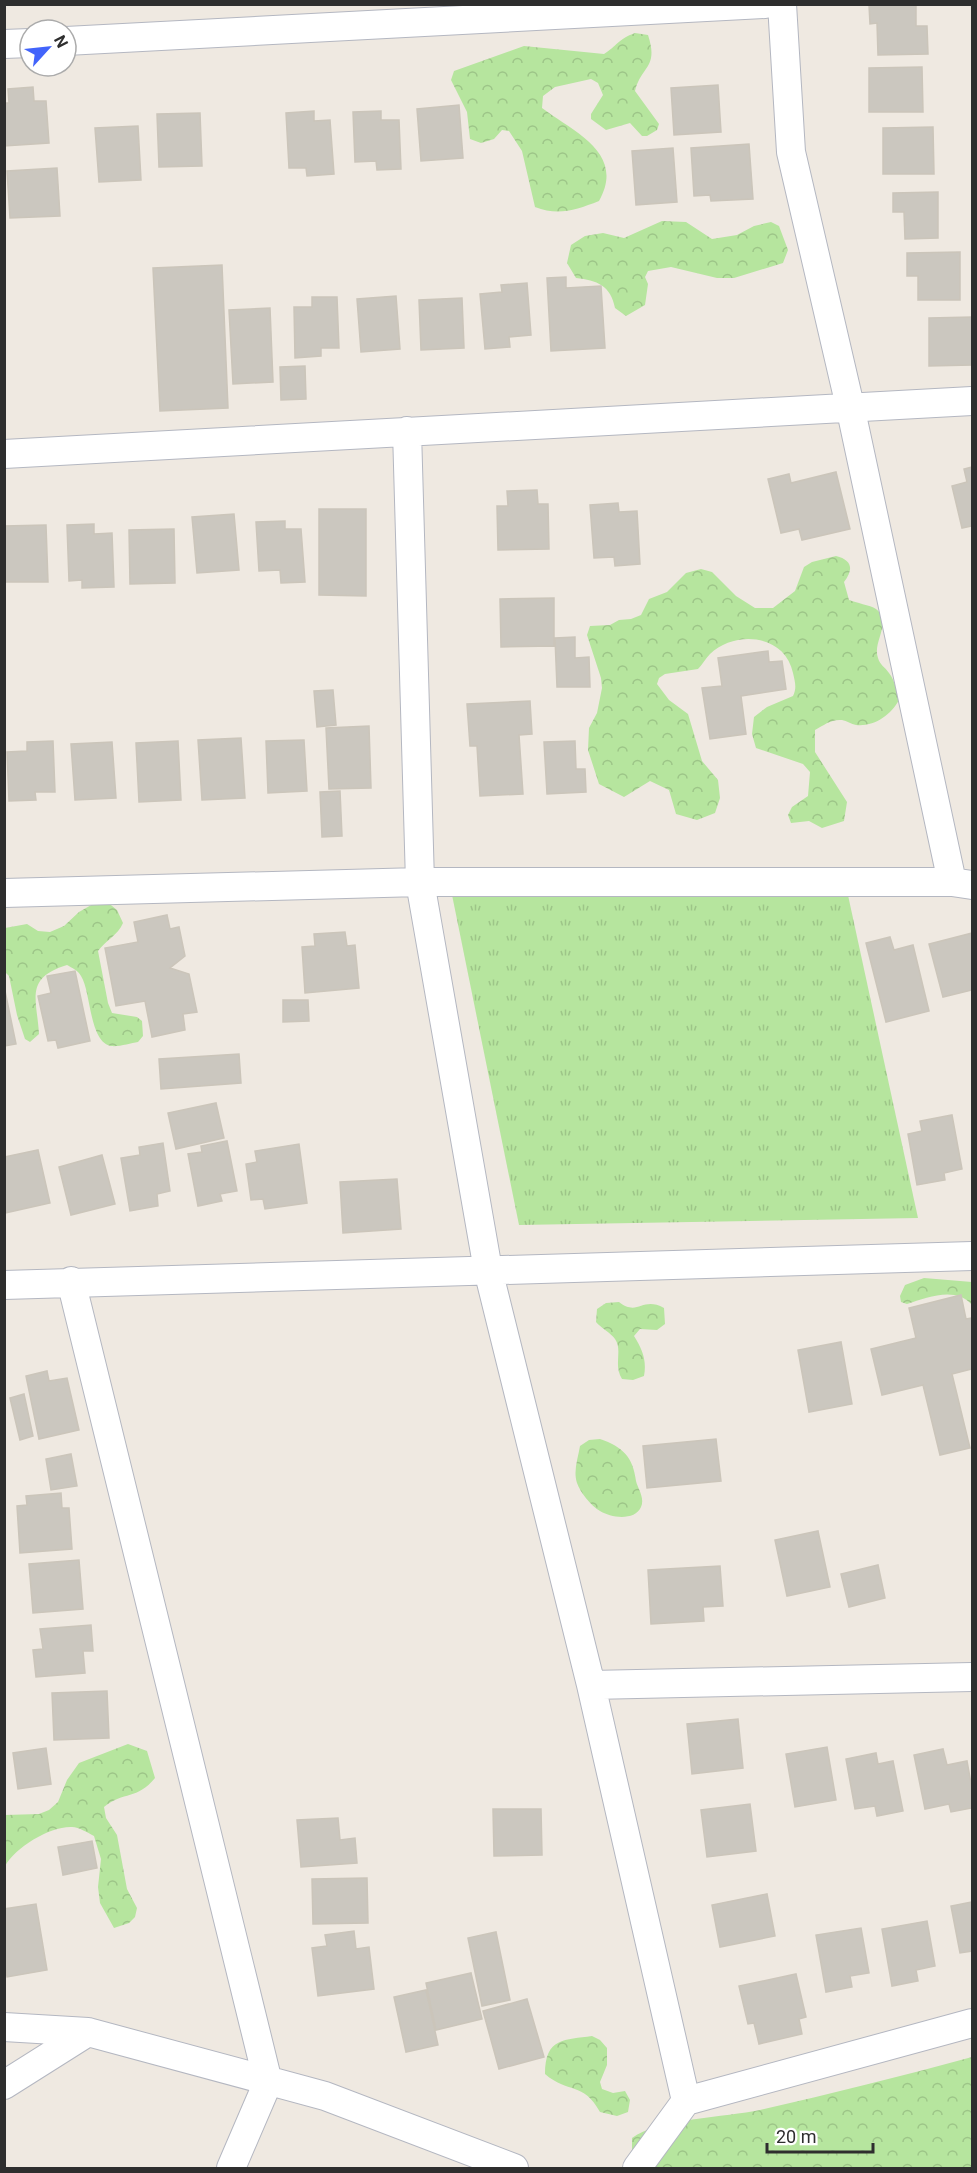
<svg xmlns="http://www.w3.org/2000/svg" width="977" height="2173" viewBox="0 0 977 2173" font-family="Roboto,sans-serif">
<defs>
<pattern id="forest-crowns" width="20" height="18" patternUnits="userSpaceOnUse" patternTransform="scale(1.5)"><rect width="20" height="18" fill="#b6e59e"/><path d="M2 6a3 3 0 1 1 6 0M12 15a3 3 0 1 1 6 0" fill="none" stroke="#9dc588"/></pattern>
<pattern id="park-tufts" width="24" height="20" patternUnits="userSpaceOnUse" patternTransform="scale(1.5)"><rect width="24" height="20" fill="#b6e59e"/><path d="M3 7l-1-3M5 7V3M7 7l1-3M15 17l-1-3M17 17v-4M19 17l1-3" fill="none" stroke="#9dc588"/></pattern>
</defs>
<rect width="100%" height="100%" fill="#efe9e1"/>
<path fill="url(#forest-crowns)" d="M635,33l13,2c11,33 -7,31 -13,56l24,33 -2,6 -10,6h-5l-12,-13 -24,7 -15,-11v-5l12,-19 -5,-12 -7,-4 -36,8 -12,9 -1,12c32,24 84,45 57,93 -23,9 -41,15 -64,6l-13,-56 -13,-20 -7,-1 -8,9 -13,4 -11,-4 -3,-27 -16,-32 3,-9 70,-25 80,8c13,-8 14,-15 31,-21z
M662,221l24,1 26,17 25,-4 17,-9 17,-4 8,4 9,24 -5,13 -49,15h-17l-46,-11 -23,4 -3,6 3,7 -3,21 -19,11 -11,-8c-4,-22 -18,-28 -39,-30l-9,-15 4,-18 14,-9 18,-3 21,5z
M836,556c16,4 18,13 8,26l5,18c7,3 21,5 27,9 17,13 -4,33 2,49 2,7 7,9 11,15 6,8 8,18 10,27 -8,15 -25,27 -43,25 -5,-1 -9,-4 -14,-5 -11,-1 -18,5 -27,10v22l32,50 -3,19 -22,7 -13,-7 -18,2 -3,-8 4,-8 16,-11 2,-24 -7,-8 -47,-16 -4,-14 2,-17 13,-10 26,-11c4,-8 2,-14 0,-23 -8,-39 -58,-43 -83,-19 -5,5 -8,11 -12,15l-33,5 -6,4 -2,6 12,16 19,14 14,47 16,19 2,18 -5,15 -18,7 -21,-6 -7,-24 -19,-9 -26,16 -25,-13 -11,-34 1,-22 8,-15 5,-25 -1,-10 -14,-43 3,-9 20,-1 9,-5 12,-1 10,-4 8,-16 18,-7 19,-19 15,-4 11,3 24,24 19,12h18l22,-17 9,-24 8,-5z
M106,901l11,9 6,13c-5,12 -17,17 -25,28l10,52 4,10 25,4 5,4 1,15 -5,6c-7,1 -19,5 -27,4 -22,-4 -20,-55 -30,-70 -3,-6 -9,-8 -14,-11 -43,13 -30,34 -28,69l-9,8 -5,-3 -8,-24 -8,-39 -4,-4v-44l22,-4 11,7 12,1 14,-6 15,-14 14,-8z
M924,1278l48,4v23c-16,-19 -44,-8 -65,-1l-6,-2 -1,-6 5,-11z
M619,1302c19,15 23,-6 45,6l1,16 -8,6 -17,-1 -6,7c8,13 13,24 10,40l-11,4 -11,-1c-9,-14 1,-29 -7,-40 -4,-6 -14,-11 -19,-17l1,-13 9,-6z
M600,1439c23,8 33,18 36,42 2,8 9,17 5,26 -6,14 -30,11 -41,4 -9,-5 -20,-19 -23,-28 -4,-12 1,-25 3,-37l9,-6z
M128,1744l19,7 8,27c-18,22 -31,13 -51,29l2,11 11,17 10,54 10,19 -2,9 -6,6 -15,5 -14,-25 -2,-16 3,-28 -7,-23c-6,-3 -15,-9 -22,-9 -22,-1 -56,20 -67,39v-51l34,-1 10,-4 9,-8 9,-22 12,-17z
M592,2036l8,4 7,8v17l-7,17 2,7 11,4 12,-2 5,9 -2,12 -11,4 -17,-4c-17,-31 -32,-18 -55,-38 0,-37 20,-34 47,-38z
M972,2057v111h-314l-15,-7 -11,-10v-13c24,-19 95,-21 128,-28 71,-16 142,-34 212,-53z"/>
<path fill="url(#park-tufts)" d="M450,885l396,1 72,332 -399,7z"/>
<path fill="#cbc7bf" stroke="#cbc5ba" stroke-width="1.5" d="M916,4v22h11l1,28 -50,1 -1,-32 -7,1 -1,-19z
M922,67l1,45h-54v-44z
M718,85l3,47 -47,3 -3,-47z
M33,87l1,14h12l3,42 -45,3v-43h5l-1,-14z
M459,105l4,53 -42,3 -4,-52z
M314,111v10l16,-1 4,54 -27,2 -1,-8h-17l-3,-55z
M381,111v9h18l2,49 -24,1 -1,-9 -21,1 -2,-50z
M200,113l2,53 -43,1 -2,-53z
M138,126l3,54 -42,2 -4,-54z
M933,127l1,47h-51v-46z
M749,144l4,55 -42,2 -1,-6 -16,1 -3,-48z
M673,148l4,54 -41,3 -4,-54z
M57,168l3,48 -50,2 -3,-47z
M938,192v46l-33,1 -1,-27h-11v-19z
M960,252v48h-42v-24h-11v-23z
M222,265l6,143 -68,3 -7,-143z
M566,277v11l35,-2 4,62 -54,3 -4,-73z
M527,283l4,52 -22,2 1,10 -25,2 -5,-55 22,-2 -1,-7z
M396,296l4,53 -39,3 -4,-53z
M312,297h25l2,51h-18v8l-26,2 -1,-51h18z
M462,298l2,50 -43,2 -2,-50z
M270,308l3,74 -40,2 -4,-74z
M972,317v48l-43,1v-48z
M305,366l1,33 -25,1 -1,-33z
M972,467v59l-10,2 -10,-42 15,-4 -3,-13z
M836,472l14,57 -48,11 -3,-11 -18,4 -13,-54 21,-5 2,9z
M537,490l1,14h10l1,45 -51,1 -1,-44h11l-1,-15z
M618,503l1,9 18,-1 3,53 -25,2 -1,-9 -20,1 -4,-53z
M319,509h47v87l-47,-1z
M234,514l5,56 -42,3 -5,-56z
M285,521v8h16l4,53 -24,1 -1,-13 -21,1 -3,-49z
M94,524v10l18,-1 2,54 -32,1v-8l-13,1 -2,-56z
M46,525l2,57h-43l-1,-56z
M174,529l1,54 -45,1 -1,-54z
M554,598v48l-53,1 -1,-48z
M575,637v21l14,-1 1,30h-33l-2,-49z
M768,651l1,11 13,-1 4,28 -45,7 5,38 -36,5 -8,-51 20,-2 -4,-28z
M333,690l3,35 -19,2 -3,-36z
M530,701l2,33 -13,1 4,59 -43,2 -3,-50h-7l-3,-42z
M369,726l2,62 -42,1 -3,-61z
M241,738l4,60 -43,2 -4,-60z
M304,740l3,51 -39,2 -2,-52z
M53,741l2,51h-20l1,8 -27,1 -2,-49 20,-1v-9z
M178,741l3,59 -42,2 -3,-59z
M575,741l1,28h9l1,23 -39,2 -3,-52z
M112,742l4,56 -41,2 -4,-56z
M340,791l2,45 -20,1 -2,-45z
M167,915l3,14 9,-2 6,29 -15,12 19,6 8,38 -14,2 2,16 -33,7 -7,-36 -29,5 -11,-58 33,-6 -4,-20z
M345,932l2,14 8,-1 4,43 -54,5 -3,-46 13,-1 -1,-12z
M972,933v57l-29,7 -14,-53z
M890,937l4,13 19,-5 16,66 -43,11 -20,-79z
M75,971l15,70 -32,7 -2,-8 -8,1 -10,-45 13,-3 -4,-17z
M4,986l12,58 -12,2z
M283,1000h25l1,21 -26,1z
M239,1054l2,29 -80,6 -2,-30z
M216,1103l8,35 -48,11 -8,-36z
M952,1115l10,54 -18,4 1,7 -28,5 -9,-51 14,-3 -2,-10z
M227,1141l10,50 -17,3 2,7 -24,5 -10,-52 14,-2 -1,-6z
M163,1143l7,48 -13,3 1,12 -28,5 -9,-53 19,-3 -1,-8z
M299,1144l8,59 -42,6 -2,-10 -12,1 -5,-36 11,-2 -2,-11z
M38,1150l12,53 -45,10 -1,-56z
M102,1155l13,49 -44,11 -12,-48z
M397,1179l4,50 -58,4 -3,-51z
M961,1295l5,24 6,-1v51l-20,5 18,74 -30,7 -17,-70 -41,10 -11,-46 45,-11 -7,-30z
M841,1342l11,62 -43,8 -11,-62z
M47,1371l2,10 18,-3 12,52 -40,9 -13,-63z
M24,1394l9,42 -13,4 -10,-42z
M716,1439l5,42 -74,7 -4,-42z
M71,1454l6,32 -26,4 -5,-31z
M61,1493l1,15h7l3,41 -52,4 -3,-47 10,-1 -1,-9z
M818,1531l12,56 -43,9 -12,-56z
M79,1560l4,49 -50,4 -4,-49z
M878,1565l7,33 -36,9 -8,-33z
M720,1566l3,40 -20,1 1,14 -53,3 -3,-54z
M91,1625l2,26h-10l2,22 -49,4 -3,-27 10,-1 -3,-20z
M107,1691l2,47 -55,2 -2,-47z
M738,1719l5,49 -51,6 -5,-50z
M827,1747l9,53 -41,7 -9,-53z
M46,1748l5,36 -33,5 -5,-36z
M943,1749l4,16 20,-4 5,28v19l-21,4 -2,-8 -24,5 -11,-54z
M876,1753l2,11 15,-3 10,50 -26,5 -2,-10 -20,3 -9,-50z
M750,1804l6,47 -49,6 -6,-47z
M493,1809h48l1,46 -48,1z
M338,1818l2,22 15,-2 2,25 -56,4 -4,-47z
M92,1841l5,27 -34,7 -5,-28z
M367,1878l1,45 -55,1 -1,-45z
M767,1894l8,42 -55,11 -8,-42z
M972,1902v49l-12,2 -9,-47z
M36,1904l11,66 -40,7 -3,-17v-51z
M927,1921l8,45 -19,4 2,11 -26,5 -10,-57z
M861,1928l8,45 -19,3 2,11 -26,5 -10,-57z
M354,1931l2,18 13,-2 5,42 -56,7 -6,-48 15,-2 -2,-11z
M496,1932l14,68 -28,6 -14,-68z
M471,1973l11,46 -46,11 -10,-47z
M796,1974l10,43 -7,2 3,15 -43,10 -5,-21 -6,1 -9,-38z
M426,1990l12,55 -32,7 -12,-55z
M527,1999l17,58 -45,12 -16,-58z"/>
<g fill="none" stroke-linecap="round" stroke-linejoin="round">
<g stroke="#b4b7c1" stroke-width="30">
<path id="minor" d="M782,4l9,148 59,254 102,476
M66,41l699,-37
M4,44l26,-1
M407,431l13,451 68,388 103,415 95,416
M4,454l968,-53
M4,893l416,-11h532l20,3
M71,1281l197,801 -37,86
M4,1285l968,-29
M591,1685l381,-8
M4,2027l84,5 237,64 189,72
M4,2085l84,-53
M637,2168l49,-67 286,-78"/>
</g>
<use href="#minor" stroke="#fff" stroke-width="28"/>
</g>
<rect width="977" height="2173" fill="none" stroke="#2e2e2e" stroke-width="12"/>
<g transform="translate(48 48) rotate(63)"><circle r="28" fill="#ffffff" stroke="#ababab" stroke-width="1.5"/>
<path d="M0-4.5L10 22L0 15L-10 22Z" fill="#4264fb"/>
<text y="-9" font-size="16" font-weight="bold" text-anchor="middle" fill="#2e2e2e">N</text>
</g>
<path d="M767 2143v9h106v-9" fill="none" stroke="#2e2e2e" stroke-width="3"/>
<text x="776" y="2143" font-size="18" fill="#2e2e2e" stroke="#ffffff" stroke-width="4.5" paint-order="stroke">20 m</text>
</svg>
